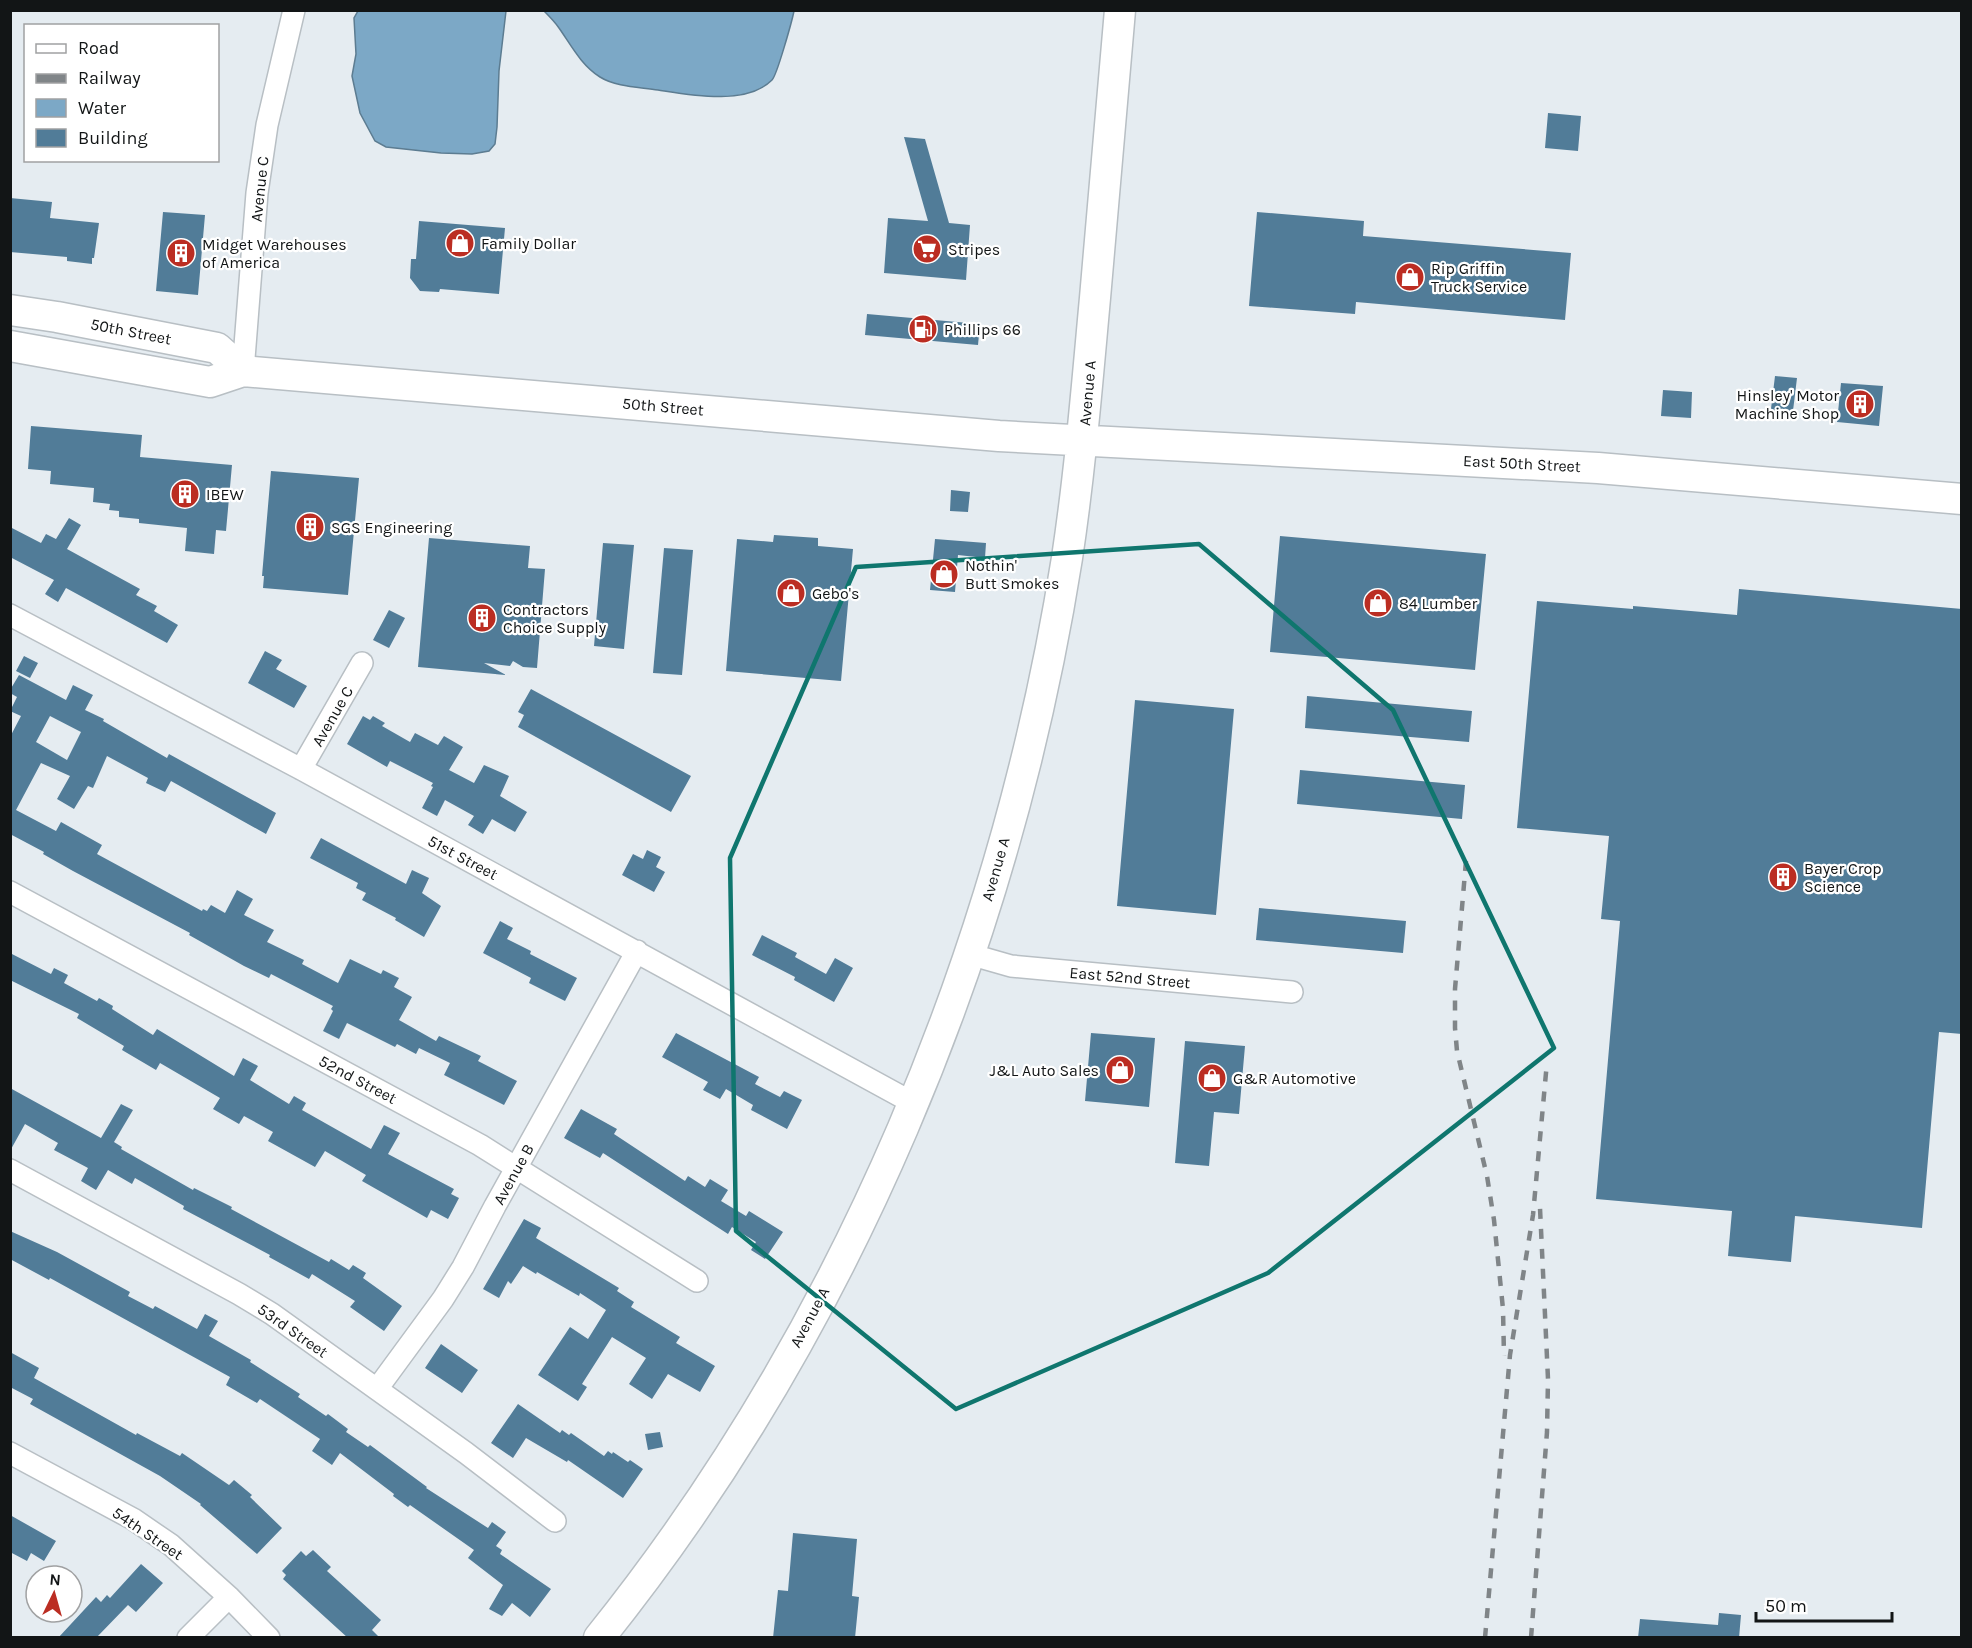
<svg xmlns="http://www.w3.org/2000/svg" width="1972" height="1648" viewBox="0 0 1972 1648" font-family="Karla,sans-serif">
<rect width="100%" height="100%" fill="#e5ecf1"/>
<path fill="#7ca8c6" stroke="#5c7c91" stroke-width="1.5" d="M358,11h148l-7,60 -2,56 -2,17 -6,7 -17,3 -31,-1 -55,-6 -11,-6 -15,-28 -8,-37 4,-22 -2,-36z
M544,11h250c-2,10 -17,64 -22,69 -26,26 -82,15 -114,10 -19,-3 -42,-3 -58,-13 -19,-12 -29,-32 -41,-49 -4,-6 -10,-12 -15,-17z"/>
<path fill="#517c98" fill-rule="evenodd" d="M1548,113l33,3 -3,35 -33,-3z
M904,137l21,2 24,84 21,2 -4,55 -82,-7 4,-55 40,3z
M10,198l42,4 -2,16 49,5 -5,35h-2v6l-25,-3v-4l-57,-5z
M163,212l42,3 -7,80 -42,-4z
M1257,212l107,9 -1,15 208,17 -6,67 -209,-18 -1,12 -106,-8z
M419,221l86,7 -6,66 -59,-5 -1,3 -19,-1 -10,-13 1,-19h5z
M867,314l113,10 -2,21 -113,-10z
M1775,376l22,2 -5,41 -22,-2z
M1841,383l42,3 -4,40 -42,-4z
M1663,390l29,2 -1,26 -30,-2z
M31,426l111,9 -2,22 92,8 -6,66 -10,-1 -2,24 -29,-3 2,-23 -48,-5v-4l-20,-2v-6l-10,-1 1,-6 -17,-2 1,-14 -44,-4 1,-13 -23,-2z
M271,471l88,7 -11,117 -85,-7 1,-12h-2z
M951,490l19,2 -2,20 -18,-1z
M69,518l12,7 -14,24 73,40 -4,6 21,11 -3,5 24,14 -11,18 -101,-55 -8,14 -13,-8 9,-14 -44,-23v-30l31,16 5,-9 10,5z
M774,535l44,3v8l35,3 -12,132 -115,-10 11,-132 36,3z
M1280,536l206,18 -11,116 -205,-18z
M429,538l101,8 -2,22 17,1 -8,99 -14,-1 -10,-6 -3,5 -26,-3 22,12 -88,-8z
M935,539l51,4 -1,15 -27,-3 -3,37 -25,-2z
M603,543l31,2 -10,104 -30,-3z
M664,548l29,2 -11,125 -29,-2z
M1739,589l223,20v425l-23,-2 -17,196 -127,-12 -4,46 -63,-6 4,-45 -136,-12 24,-278 -19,-2 8,-83 -92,-8 20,-227 96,8v-3l104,9z
M389,610l16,8 -16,30 -16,-8z
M265,651l17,9 -6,9 31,17 -13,22 -46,-25z
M24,656l14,7 -8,15 -14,-7z
M19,675l47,25 7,-15 20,10 -8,15 19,9 -1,2 64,37 2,-4 107,59 -10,21 -95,-53 -6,11 -19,-9 2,-5 -41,-22 -14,32 -5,-2 -14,23 -17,-10 13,-23 -29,-13 -25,47 40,21 5,-9 41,23 -5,9 105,57 1,-2 4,2 4,-6 14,8 12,-23 16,9 -9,16 30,15 -7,12 37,18 -2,4 36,19 12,-24 31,15 2,-4 16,8 -5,9 18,10 -13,23 37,21 3,-5 42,20 -3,5 39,20 -13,24 -60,-30 6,-12 -31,-15 -3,6 -19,-10 -2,3 -48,-24 -8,16 -16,-8 10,-20 -2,-2 2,-3 -62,-32 -2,4 -25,-12 -55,-31 1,-2 -117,-62 -30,-17 1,-2 -34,-18v-97l11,-21 -11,-5 7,-14 -7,-4v-3zM50,716l31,16 -14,28 -31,-18z
M531,689l160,87 -20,36 -153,-85 6,-12 -6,-3z
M1307,696l165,15 -3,31 -164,-14z
M1135,700l99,9 -18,206 -99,-9z
M363,716l7,4 3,-4 12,7 -3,3 28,16 5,-9 23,12 6,-9 19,11 -14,23 25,13 10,-18 25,11 -9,20 27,16 -12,20 -23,-13 -9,15 -15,-9 6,-9 -29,-16 -8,16 -15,-8 11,-21 -2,-1 2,-3 -43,-22 -3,6 -40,-23z
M1300,770l165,15 -3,34 -165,-15z
M321,838l85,46 6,-14 17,8 -7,15 19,13 -17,31 -29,-17 1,-2 -34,-18 4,-7 -10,-5 2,-5 -48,-25z
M647,850l14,7 -5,10 9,5 -11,20 -32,-17 11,-21 10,5z
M1259,908l147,13 -3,32 -147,-13z
M500,921l13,7 -6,11 24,12 -1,3 47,24 -12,23 -36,-18 2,-5 -48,-25z
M762,935l35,18 -2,4 31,17 9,-16 18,10 -19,34 -40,-22 1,-3 -43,-22z
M10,953l41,21 3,-6 14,7 -4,8 33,18 2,-3 14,8 -1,3 41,26 4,-6 77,47 9,-18 15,8 -8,14 39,24 5,-8 12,7 -4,7 69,39 13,-24 16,8 -12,21 66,35 -3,5 8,4 -11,21 -17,-9 -4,8 -14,-8 -51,-29 4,-6 -41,-24 -10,16 -47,-26 5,-9 -29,-16 -5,8 -26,-15 7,-11 -60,-35 -4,7 -34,-20 2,-4 -47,-28 2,-4 -69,-34z
M676,1033l83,44 -4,7 25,13 4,-6 18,9 -15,29 -36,-19 2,-5 -27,-16 -6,10 -17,-9 5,-8 -46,-25z
M1091,1033l64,5 -6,69 -64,-6z
M1185,1041l60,5 -6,68 -25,-2 -5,54 -34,-3z
M10,1088l91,50 20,-34 12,6 -19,32 8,5 -1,2 72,41 1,-2 38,19 -1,2 98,53 2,-3 18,11 4,-5 13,8 -3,5 39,28 -18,25 -34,-24 5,-6 -43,-27 -3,5 -40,-22 1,-2 -87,-46 1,-3 -49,-28 -3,6 -24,-14 -12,20 -15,-9 7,-13 -34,-18 4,-7 -33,-19 -15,27z
M581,1109l36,20 -3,5 71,47 3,-5 17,11 5,-8 18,11 -7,11 25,15 3,-5 34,21 -18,27 -14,-9 5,-8 -24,-15 -4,7 -125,-81 -3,5 -36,-20z
M524,1219l17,9 -5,10 83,50 -2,3 17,11 -3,5 49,30 -4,6 39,23 -15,26 -32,-18 -16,25 -23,-15 17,-26 -34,-21 -30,47 5,3 -9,14 -40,-26 32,-48 18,12 18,-29 -26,-17 -1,3 -42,-24 -1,2 -13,-8 -12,18 -3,-3 -9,17 -16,-9z
M10,1231l47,21 73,40 -2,4 25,13 2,-3 42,23 8,-15 13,7 -9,15 42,24 -1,2 50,32 -2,3 28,19 2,-2 20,15 -2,3 22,15 2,-2 57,42 -1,1 62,40 4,-6 14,10 -10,14 6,4 -2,4 51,35 -21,28 -18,-14 -10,13 -13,-7 14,-24 -35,-27 6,-8 -64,-45 -2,2 -15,-11 1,-2 -54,-41 -8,12 -20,-14 8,-12 -60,-40 -3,4 -31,-18 4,-8 -180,-99 -1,2 -39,-21z
M441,1344l37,26 -16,23 -37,-25z
M10,1352l29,16 -5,10 102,57 1,-2 43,23 2,-3 47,32 5,-5 18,15 -2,2 32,31 -25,26 -57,-49 1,-1 -41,-28 -130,-72 3,-5 -23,-12z
M518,1404l42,29 2,-3 7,5 2,-2 33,23 4,-5 4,3 1,-2 15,10 2,-2 13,9 -20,29 -55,-38 -1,2 -41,-24 -13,20 -22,-15z
M660,1432l3,15 -15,3 -3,-16z
M10,1515l46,26 -12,20 -13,-8 -4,8 -17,-9z
M793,1533l64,6 -5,57 7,1 -4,41h-82l5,-48 10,1z
M313,1550l18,17 -4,4 54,49 -9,10 8,8h-32l-65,-59 3,-4 -4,-4 19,-20 5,5z
M141,1564l22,19 -27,29 -8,-7 -32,33h-38l38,-41 5,5 6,-7 3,3z
M1719,1613l22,2 -2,23h-101l2,-19 78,6z"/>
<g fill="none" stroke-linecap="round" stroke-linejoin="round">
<g stroke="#b8bfc4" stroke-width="24">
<path id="minor" d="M243,371l14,-178 10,-68 27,-115
M10,615l291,154 612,334
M301,769l61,-106
M10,892l470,253 217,136
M969,954l42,12 281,26
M10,1170l229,124 33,20 194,139 89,68
M377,1389l66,-90 20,-32 32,-61 142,-255
M10,1453l123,66 38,26 58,52 40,41
M188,1638l41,-41"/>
</g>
<g stroke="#b8bfc4" stroke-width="33">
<path id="secondary" d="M10,310l47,7 160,31 26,23
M10,346l200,36 33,-11 756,65 599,32 364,31
M599,1638c248,-309 406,-690 468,-1080 13,-86 20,-173 28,-260 8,-96 17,-192 25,-288"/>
</g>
<use href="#minor" stroke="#fff" stroke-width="21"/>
<use href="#secondary" stroke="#fff" stroke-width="30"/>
<path stroke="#808588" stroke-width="4.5" stroke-dasharray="10 10" stroke-linecap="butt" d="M1466,861l-11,128v39l2,23 30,125 7,44 9,89 1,47
M1485,1638l25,-283 23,-140 14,-153
M1531,1638l16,-206 1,-53 -8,-171"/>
</g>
<path fill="none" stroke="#0f766e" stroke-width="4.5" stroke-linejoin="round" d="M1199,544l194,166 161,338 -286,225 -312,136 -220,-178 -6,-373 126,-291z"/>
<defs>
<g id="shop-disc" transform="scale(1.5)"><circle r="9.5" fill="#bb2d22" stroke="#fff"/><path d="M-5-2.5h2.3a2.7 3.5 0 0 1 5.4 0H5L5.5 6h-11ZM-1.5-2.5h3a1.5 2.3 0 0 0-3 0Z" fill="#fff"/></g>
<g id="supermarket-disc" transform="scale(1.5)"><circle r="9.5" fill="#bb2d22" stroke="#fff"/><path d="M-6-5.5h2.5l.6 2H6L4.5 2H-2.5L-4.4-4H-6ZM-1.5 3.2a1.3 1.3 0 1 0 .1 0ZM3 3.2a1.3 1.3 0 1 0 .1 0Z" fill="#fff"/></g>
<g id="building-disc" transform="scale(1.5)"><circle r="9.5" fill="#bb2d22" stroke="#fff"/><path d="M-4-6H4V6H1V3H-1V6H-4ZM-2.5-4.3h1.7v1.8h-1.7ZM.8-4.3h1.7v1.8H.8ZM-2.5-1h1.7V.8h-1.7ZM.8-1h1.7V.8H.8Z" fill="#fff"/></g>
<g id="fuel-disc" transform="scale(1.5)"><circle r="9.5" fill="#bb2d22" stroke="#fff"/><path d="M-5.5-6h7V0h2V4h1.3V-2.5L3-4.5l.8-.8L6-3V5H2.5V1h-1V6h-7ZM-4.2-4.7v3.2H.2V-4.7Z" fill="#fff"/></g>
</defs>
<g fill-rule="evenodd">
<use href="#shop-disc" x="460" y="243"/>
<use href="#supermarket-disc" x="927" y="249"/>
<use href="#building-disc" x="181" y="253"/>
<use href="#shop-disc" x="1410" y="277"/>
<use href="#fuel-disc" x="923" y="329"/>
<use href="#building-disc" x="1860" y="404"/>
<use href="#building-disc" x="185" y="494"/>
<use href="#building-disc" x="310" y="527"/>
<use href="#shop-disc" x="944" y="574"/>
<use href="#shop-disc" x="791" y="593"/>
<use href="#shop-disc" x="1378" y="603"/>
<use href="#building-disc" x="482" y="618"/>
<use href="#building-disc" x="1783" y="877"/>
<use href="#shop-disc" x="1120" y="1070"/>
<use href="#shop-disc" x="1212" y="1078"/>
</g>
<g text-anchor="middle" stroke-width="4.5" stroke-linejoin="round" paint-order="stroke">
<g font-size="16" fill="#121516" stroke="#fff">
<text transform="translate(259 189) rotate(-84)" y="6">Avenue C</text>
<text transform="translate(131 331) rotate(11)" y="6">50th Street</text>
<text transform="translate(1087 393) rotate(-85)" y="6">Avenue A</text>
<text transform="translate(663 406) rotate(5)" y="6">50th Street</text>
<text transform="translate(1522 463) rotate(3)" y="6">East 50th Street</text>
<text transform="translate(332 716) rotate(-60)" y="6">Avenue C</text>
<text transform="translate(463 857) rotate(28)" y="6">51st Street</text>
<text transform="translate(995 869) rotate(-74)" y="6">Avenue A</text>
<text transform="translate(1130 977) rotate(5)" y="6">East 52nd Street</text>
<text transform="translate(358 1079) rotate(28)" y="6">52nd Street</text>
<text transform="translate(513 1174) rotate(-61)" y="6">Avenue B</text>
<text transform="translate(809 1317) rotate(-62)" y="6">Avenue A</text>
<text transform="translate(293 1330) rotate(35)" y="6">53rd Street</text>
<text transform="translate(148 1533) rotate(34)" y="6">54th Street</text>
</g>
<g font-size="16" fill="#121516" stroke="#fff" text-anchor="start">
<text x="481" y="249">Family Dollar</text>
<text x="202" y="250">Midget Warehouses<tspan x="202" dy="18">of America</tspan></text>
<text x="948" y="255">Stripes</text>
<text x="1431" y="274">Rip Griffin<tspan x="1431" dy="18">Truck Service</tspan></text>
<text x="944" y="335">Phillips 66</text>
<text x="1839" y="401" text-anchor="end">Hinsley' Motor<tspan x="1839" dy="18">Machine Shop</tspan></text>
<text x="206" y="500">IBEW</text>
<text x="331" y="533">SGS Engineering</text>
<text x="965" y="571">Nothin'<tspan x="965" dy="18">Butt Smokes</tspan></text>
<text x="812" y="599">Gebo's</text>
<text x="1399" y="609">84 Lumber</text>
<text x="503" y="615">Contractors<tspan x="503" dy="18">Choice Supply</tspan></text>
<text x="1804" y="874">Bayer Crop<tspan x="1804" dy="18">Science</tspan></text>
<text x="1099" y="1076" text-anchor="end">J&amp;L Auto Sales</text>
<text x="1233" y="1084">G&amp;R Automotive</text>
</g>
</g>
<rect width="1972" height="1648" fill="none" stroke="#121516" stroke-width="24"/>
<rect x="24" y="24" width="195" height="138" fill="#ffffff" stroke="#a0a1a2" stroke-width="1.5"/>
<rect x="36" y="44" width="30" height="9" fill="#ffffff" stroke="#a0a1a2" stroke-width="1.5"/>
<text x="78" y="54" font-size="18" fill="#121516">Road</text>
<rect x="36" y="74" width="30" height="9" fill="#808588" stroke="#a0a1a2" stroke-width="1.5"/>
<text x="78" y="84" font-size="18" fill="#121516">Railway</text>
<rect x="36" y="99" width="30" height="18" fill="#7ca8c6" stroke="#a0a1a2" stroke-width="1.5"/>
<text x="78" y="114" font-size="18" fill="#121516">Water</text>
<rect x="36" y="129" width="30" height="18" fill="#517c98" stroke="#a0a1a2" stroke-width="1.5"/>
<text x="78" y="144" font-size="18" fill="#121516">Building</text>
<g transform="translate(54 1594) rotate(5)"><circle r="28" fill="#ffffff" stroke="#a0a1a2" stroke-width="1.5"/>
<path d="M0-4.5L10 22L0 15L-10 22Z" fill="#bb2d22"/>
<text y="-9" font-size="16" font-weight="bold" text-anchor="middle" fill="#121516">N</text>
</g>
<path d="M1756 1612v9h136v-9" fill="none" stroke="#121516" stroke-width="3"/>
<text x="1765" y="1612" font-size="18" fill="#121516" stroke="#ffffff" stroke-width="4.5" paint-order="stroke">50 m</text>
</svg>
